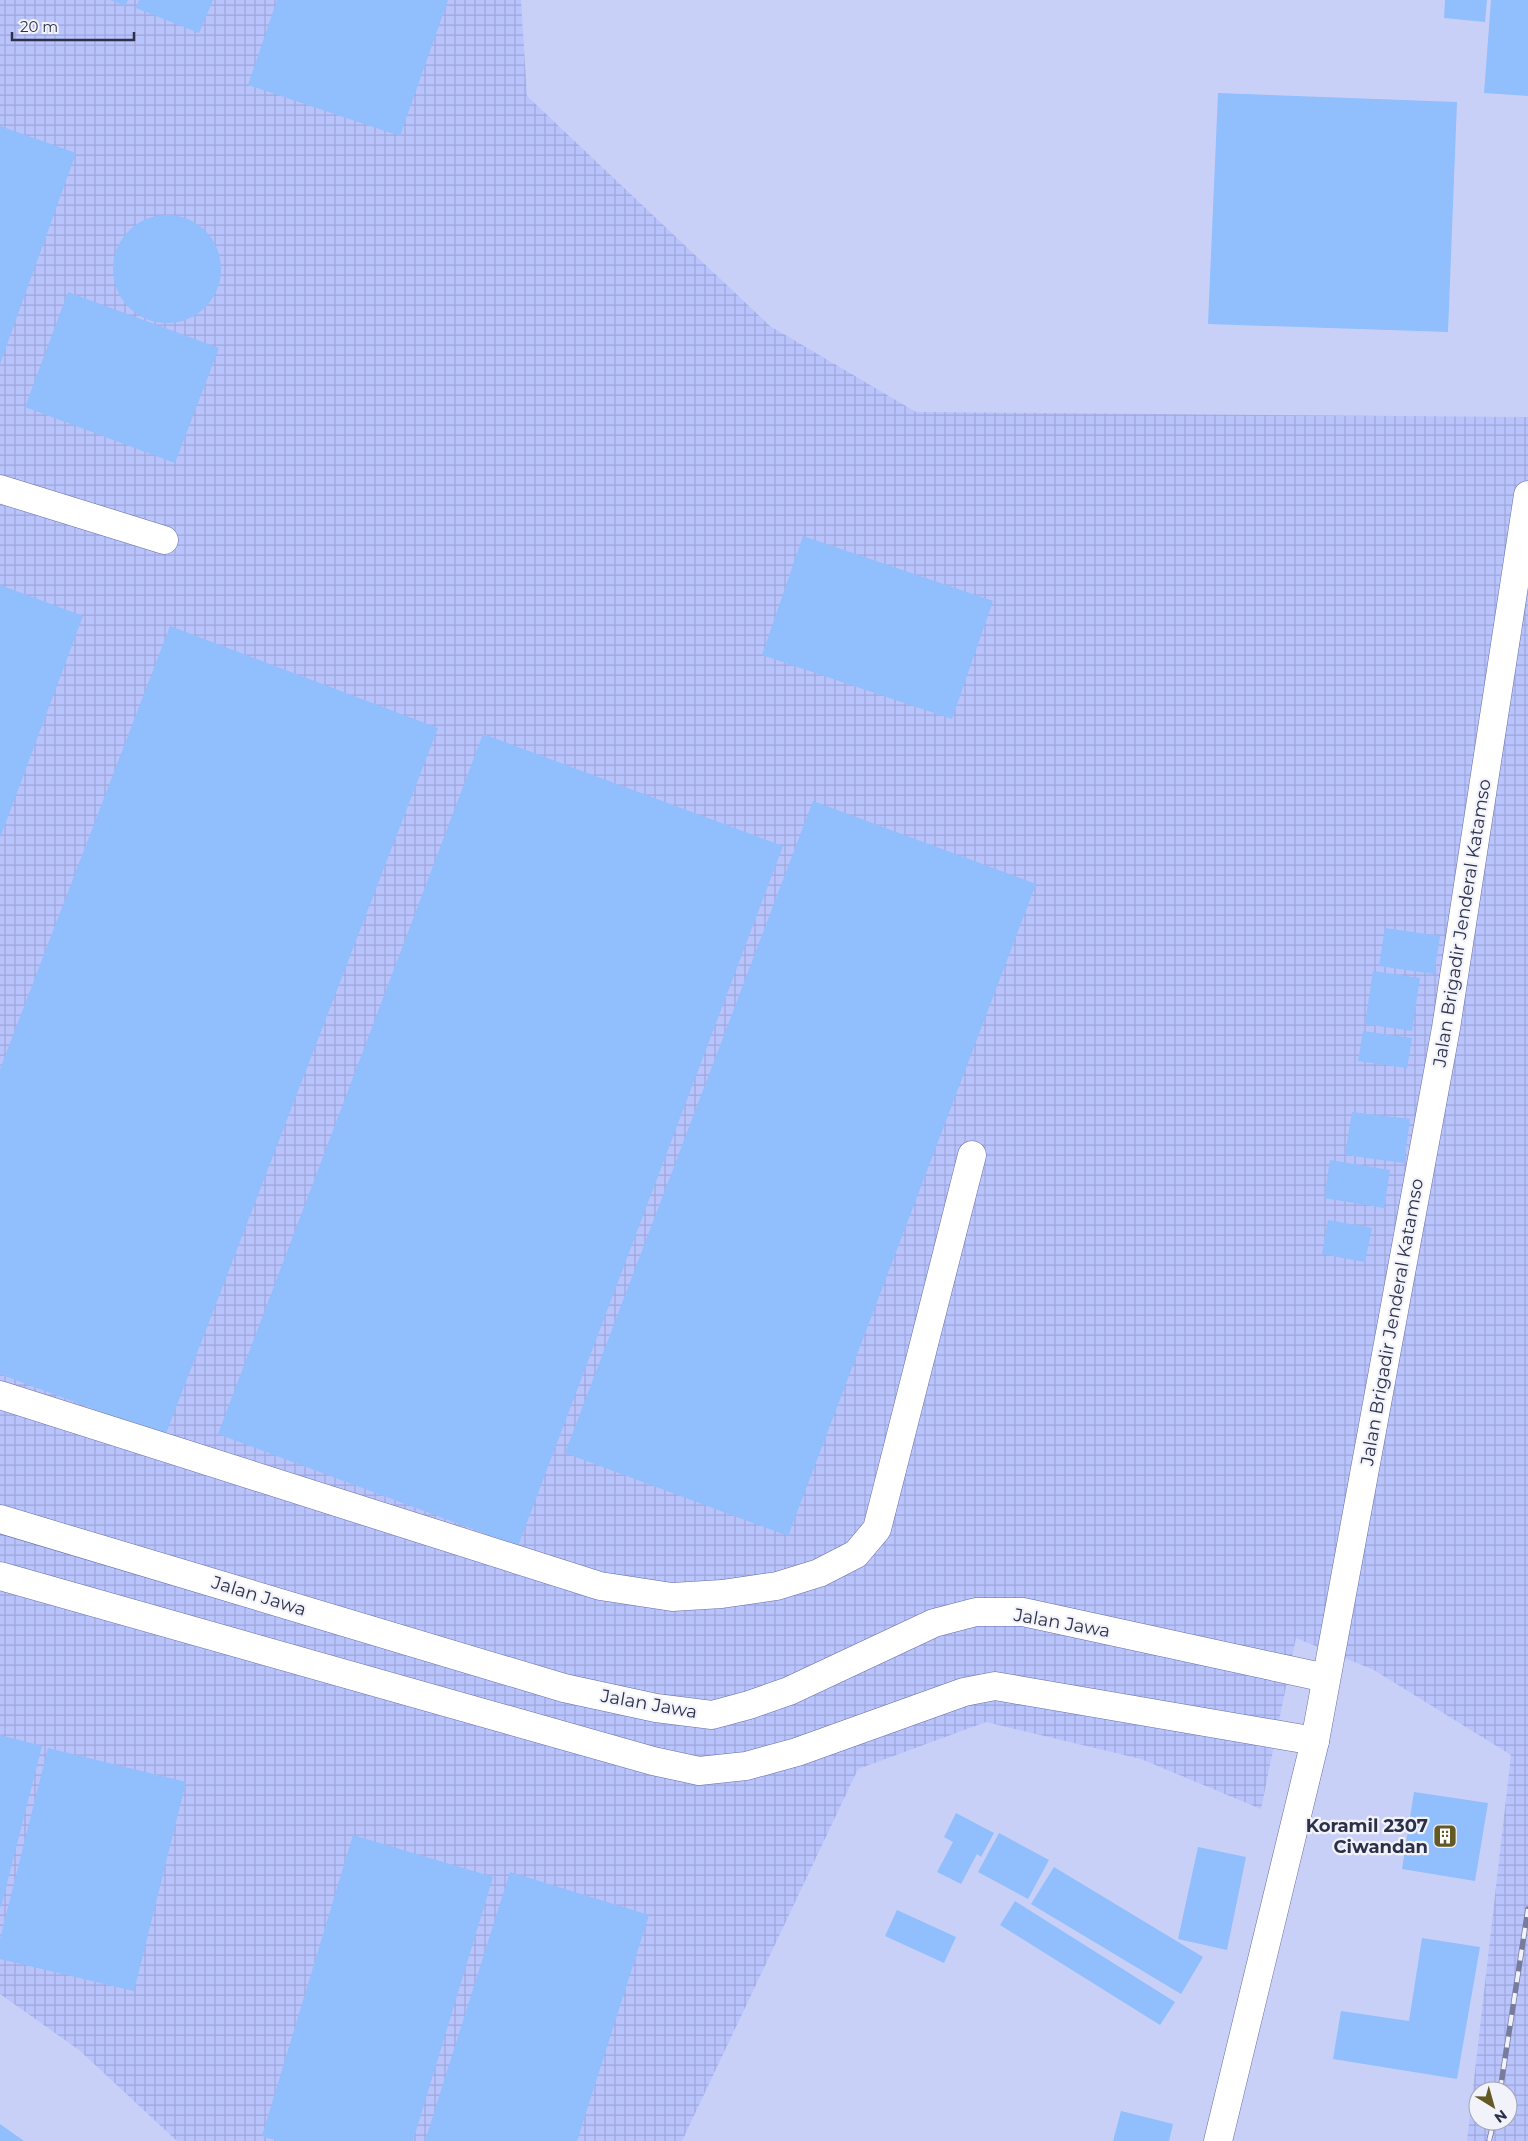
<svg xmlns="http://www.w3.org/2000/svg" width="1528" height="2141" viewBox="0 0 1528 2141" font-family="Montserrat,sans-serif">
<defs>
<pattern id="industrial-grid" width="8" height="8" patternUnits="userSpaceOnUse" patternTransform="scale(1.25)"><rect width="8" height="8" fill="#b9c3fc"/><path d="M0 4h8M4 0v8" fill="none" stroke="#9fa8da"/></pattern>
</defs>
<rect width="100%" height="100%" fill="#c9d0f7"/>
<path fill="url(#industrial-grid)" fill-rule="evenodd" d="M0,0h521l6,96 243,230 146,86 612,5v1724h-61l44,-386 -137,-85 -78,-32 -35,171 -120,-50 -155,-37 -128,47 -176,372h-505l-98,-91 -79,-56zM1478,2091h30v30h-30z"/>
<path fill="#91befc" d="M110,0h18l-3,6z
M139,0h74l-14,33 -63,-25z
M277,0h171l-48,136 -152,-51z
M1445,0h42l-2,22 -41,-4z
M1491,0h37v96l-44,-3z
M1218,93l239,9 -9,230 -240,-8z
M0,126l76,27 -76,211z
M113 269a54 54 0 1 1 108 0a54 54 0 1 1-108 0Z
M68,292l151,56 -44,115 -150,-56z
M803,536l190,65 -41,118 -190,-64z
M0,585l83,31 -83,222z
M170,626l268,102 -273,708 -165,-62v-305z
M483,734l300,112 -265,700 -300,-112z
M813,801l223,83 -248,652 -223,-83z
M1385,928l55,8 -6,38 -55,-8z
M1373,971l47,7 -8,53 -47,-7z
M1363,1031l49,7 -5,30 -49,-7z
M1352,1112l58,7 -6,44 -59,-8z
M1330,1160l60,10 -6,38 -60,-10z
M1328,1220l44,8 -7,34 -43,-8z
M0,1735l42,11 -41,161h-1z
M48,1748l138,34 -52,209 -134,-32v-20z
M1414,1792l74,11 -13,78 -73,-12z
M956,1813l38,20 -13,24 -4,-3 -16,30 -24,-12 16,-30 -9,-5z
M999,1833l50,27 -21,39 -50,-27z
M353,1835l140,42 -80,264h-135l-16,-5z
M1198,1847l48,10 -19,93 -49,-11z
M1054,1867l149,90 -22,37 -150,-90z
M510,1872l139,43 -72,226h-152z
M1015,1901l160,101 -15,23 -160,-100z
M897,1910l59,27 -12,26 -59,-27z
M1422,1938l58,9 -23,132 -124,-20 8,-48 68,10z
M1121,2111l52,13 -4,17h-56z
M0,2124l24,17h-24z"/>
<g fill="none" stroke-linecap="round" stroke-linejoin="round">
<g stroke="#656da7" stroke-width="29">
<path id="minor" d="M0,489l164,51
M0,1395l600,191 72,11 50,-3 55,-8 42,-13 37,-19 21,-25 95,-374
M0,1519l564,169 92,20 56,7 37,-10 40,-14 145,-68 42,-11h47l303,66
M0,1576l653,185 46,10 47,-5 51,-14 167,-60 31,-6 320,55"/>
</g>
<g stroke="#656da7" stroke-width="29">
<path id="highway" d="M1218,2141l97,-400 131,-713 82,-533"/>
</g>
<use href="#minor" stroke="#fff" stroke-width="28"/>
<use href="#highway" stroke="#fff" stroke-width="28"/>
<g stroke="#777c9c" stroke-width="5.5">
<path id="rail" d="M1500,2091l28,-182
M1489,2141l5,-20"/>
</g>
<use href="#rail" stroke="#f2f3fa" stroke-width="4" stroke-dasharray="11" stroke-linecap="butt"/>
</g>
<defs>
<g id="building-square" transform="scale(1.25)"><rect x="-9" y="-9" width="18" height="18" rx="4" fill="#645825" stroke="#f2f3fa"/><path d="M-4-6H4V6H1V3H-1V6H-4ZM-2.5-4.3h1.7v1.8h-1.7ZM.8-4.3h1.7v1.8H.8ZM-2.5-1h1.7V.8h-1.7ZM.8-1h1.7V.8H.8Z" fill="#fff"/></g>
</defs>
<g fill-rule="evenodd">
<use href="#building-square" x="1445" y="1836"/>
</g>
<g text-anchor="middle" stroke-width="4.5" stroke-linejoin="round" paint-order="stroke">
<g font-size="18" fill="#2c3049" stroke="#f2f3fa">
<text transform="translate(1462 923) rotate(-81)" y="6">Jalan Brigadir Jenderal Katamso</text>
<text transform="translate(1392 1322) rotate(-80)" y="6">Jalan Brigadir Jenderal Katamso</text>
<text transform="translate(259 1596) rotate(17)" y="6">Jalan Jawa</text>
<text transform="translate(1062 1623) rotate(10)" y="6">Jalan Jawa</text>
<text transform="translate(649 1704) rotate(10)" y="6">Jalan Jawa</text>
</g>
<g font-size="18" font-weight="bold" fill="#2c3049" stroke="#f2f3fa" text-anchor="end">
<text x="1428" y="1832">Koramil 2307<tspan x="1428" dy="21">Ciwandan</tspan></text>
</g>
</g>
<g transform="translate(1493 2106) rotate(143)"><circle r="24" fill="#f2f3fa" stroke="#a3a5b3"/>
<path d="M0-4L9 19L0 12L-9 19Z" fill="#645825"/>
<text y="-8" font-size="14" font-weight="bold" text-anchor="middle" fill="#2c3049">N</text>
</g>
<path d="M12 32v8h122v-8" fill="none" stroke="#2c3049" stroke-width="2.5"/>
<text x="20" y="32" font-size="15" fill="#2c3049" stroke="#f2f3fa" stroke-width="4" paint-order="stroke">20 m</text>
</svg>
